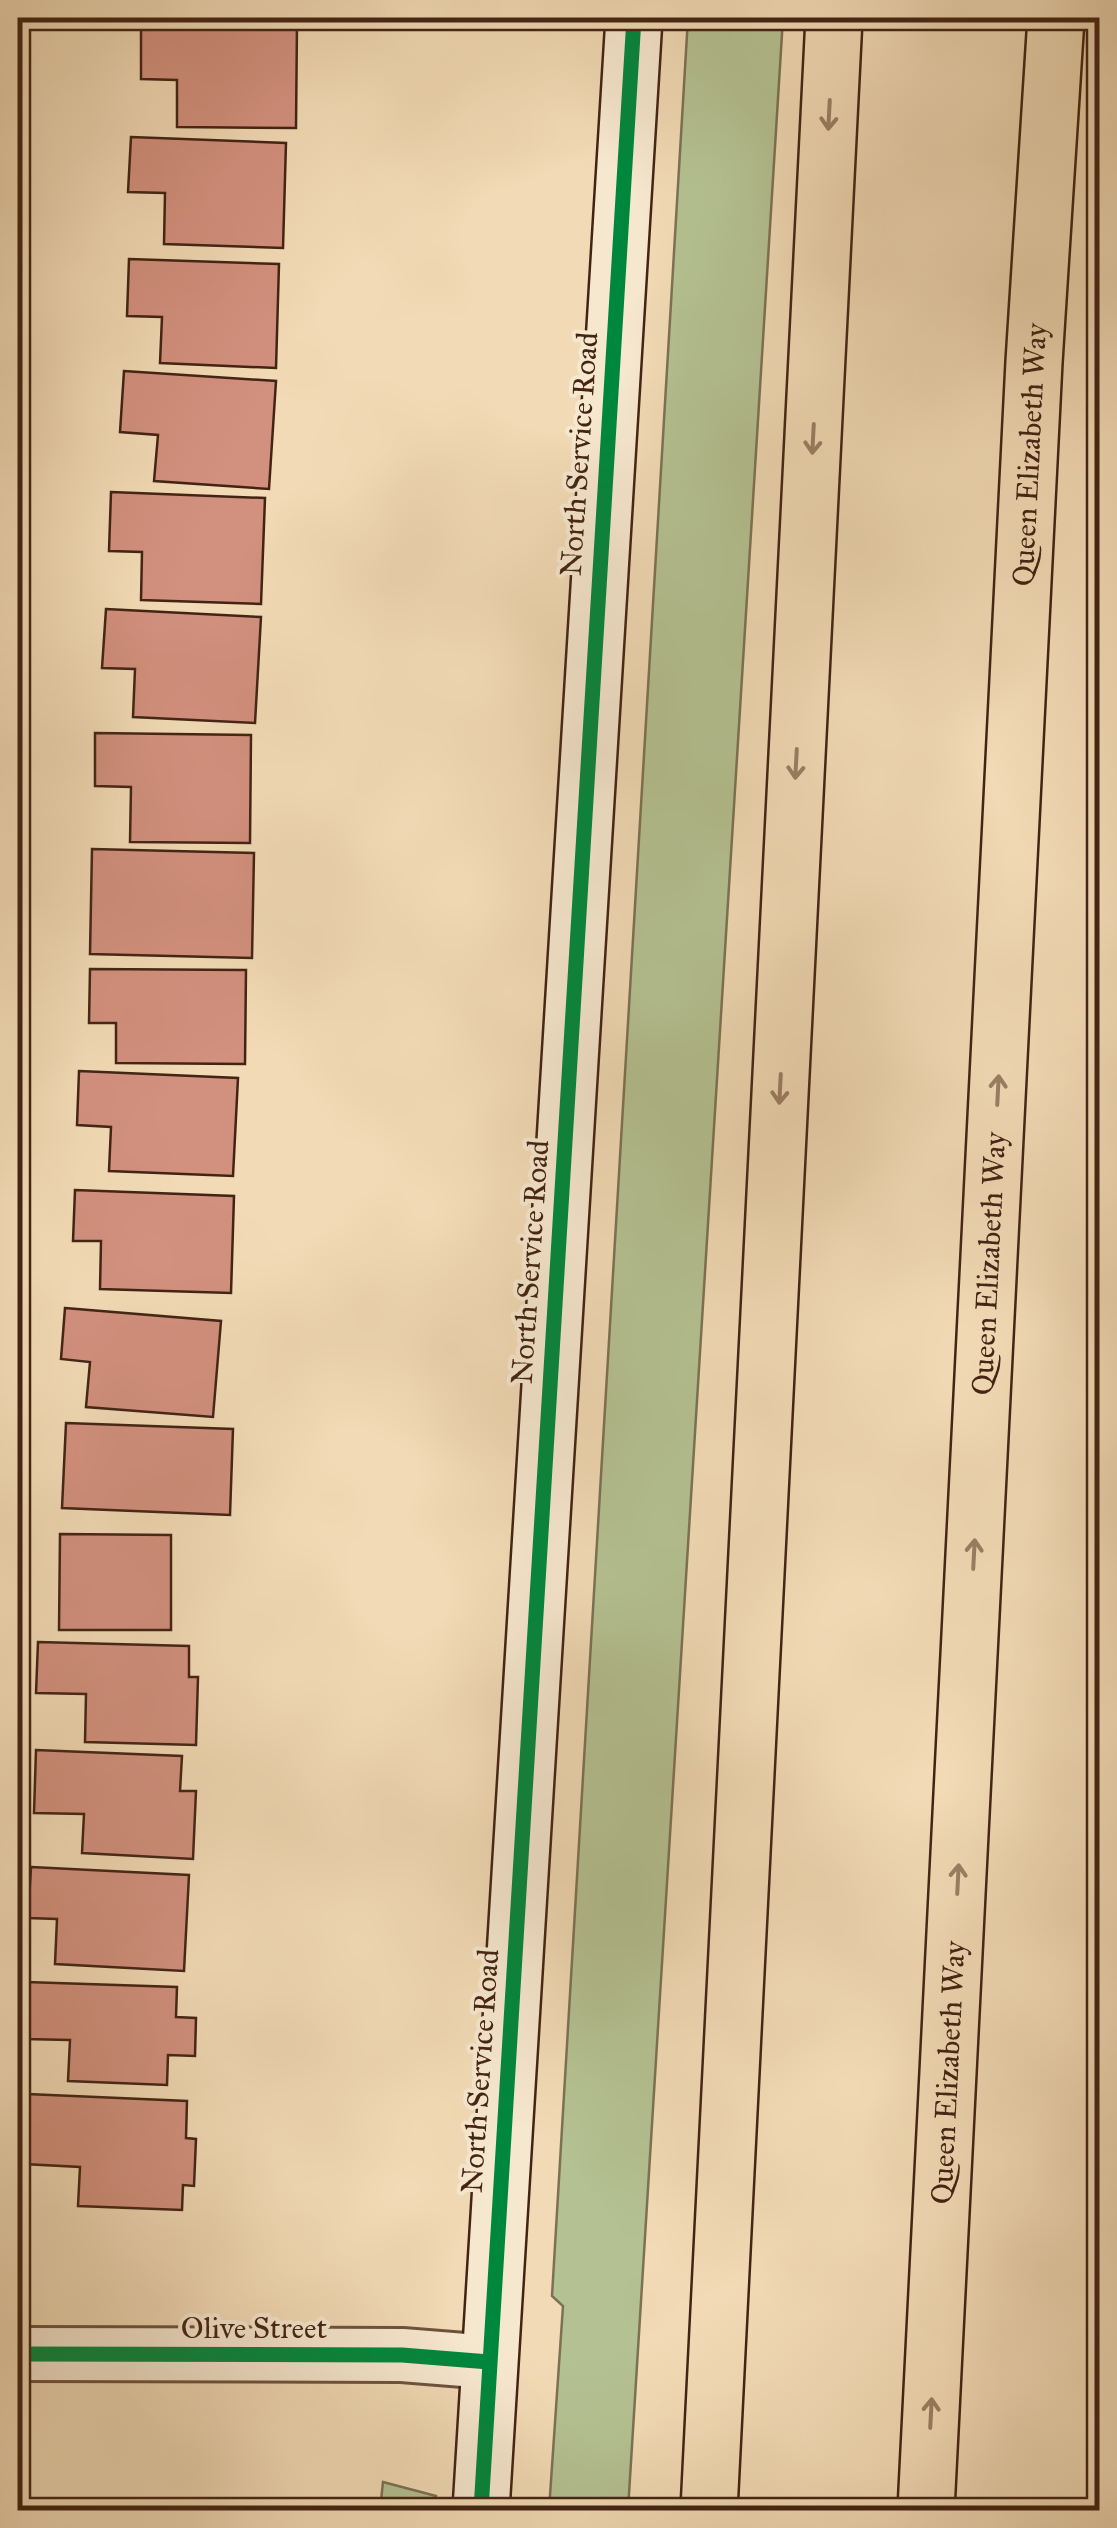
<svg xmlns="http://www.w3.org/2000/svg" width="1117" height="2528" viewBox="0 0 1117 2528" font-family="'IM FELL Great Primer',serif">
<rect width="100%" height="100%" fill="#f1dab5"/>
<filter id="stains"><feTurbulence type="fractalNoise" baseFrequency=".002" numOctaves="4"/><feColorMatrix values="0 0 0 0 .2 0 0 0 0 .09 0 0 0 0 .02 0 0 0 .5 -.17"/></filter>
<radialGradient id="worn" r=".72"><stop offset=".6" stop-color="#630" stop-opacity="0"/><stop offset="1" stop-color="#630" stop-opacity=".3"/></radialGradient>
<path fill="#b4c192" stroke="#7c7253" stroke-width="2.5" d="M688,18h95l-155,2492h-79l14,-204 -11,-10z
M383,2482l53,14 -1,14h-55z"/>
<path fill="#d2907e" stroke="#432414" stroke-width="2.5" d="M141,22l156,1 -1,105 -119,-1v-47l-36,-1z
M131,137l155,6 -3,105 -119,-4 1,-51 -37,-1z
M129,259l150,5 -3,104 -116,-5 2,-46 -35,-1z
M124,371l152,10 -7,108 -115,-8 4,-46 -38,-3z
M111,492l154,6 -4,106 -120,-4 1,-48 -33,-1z
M106,609l155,8 -6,106 -122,-6 2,-48 -33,-1z
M95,733l156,2 -1,108 -120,-1 1,-55 -36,-1z
M92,849l162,4 -2,105 -162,-4z
M90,969l156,1 -1,94 -129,-1v-40h-27z
M79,1071l159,7 -5,98 -124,-5 2,-44 -34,-2z
M75,1190l159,6 -3,97 -131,-4 1,-48h-28z
M65,1308l156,13 -8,96 -127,-10 4,-45 -29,-3z
M66,1423l167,6 -3,86 -168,-7z
M60,1534l111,1v95h-112z
M38,1642l151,4v31h9l-2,68 -111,-3 1,-48 -50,-1z
M36,1750l146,6 -2,35h16l-3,68 -111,-6 2,-39 -50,-1z
M31,1867l158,8 -5,96 -129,-7 2,-45 -29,-1z
M26,1982l151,5 -1,30 20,1 -1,38 -27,-1 -1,30 -99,-4 2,-41 -46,-1z
M27,2094l160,7 -1,37 10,1 -2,47 -11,-1 -1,25 -104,-4 2,-39 -56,-3z"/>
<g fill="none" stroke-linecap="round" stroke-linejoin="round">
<g stroke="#6e523c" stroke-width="58">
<path id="street" d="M18,2354l384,1 87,7"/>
</g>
<g stroke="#432414" stroke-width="60">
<path id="secondary" d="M481,2510l153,-2492"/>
</g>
<g stroke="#432414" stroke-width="60">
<g id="highway">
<path d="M709,2510l125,-2492"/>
<path id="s1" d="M926,2510l108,-2148 22,-344"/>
</g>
</g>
<use href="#street" stroke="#f6e7cf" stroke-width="52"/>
<use href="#secondary" stroke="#f6e7cf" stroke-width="55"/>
<use href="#highway" stroke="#f1dab5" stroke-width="55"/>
<g stroke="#f6e7cf" stroke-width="21">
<path id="cycleway" d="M18,2354l384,1 87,7
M481,2510l153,-2492"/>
</g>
<use href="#cycleway" stroke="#00873e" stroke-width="15"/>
</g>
<defs><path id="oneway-shaft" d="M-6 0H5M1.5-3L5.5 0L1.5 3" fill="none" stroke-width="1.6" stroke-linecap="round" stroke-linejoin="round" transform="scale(2.5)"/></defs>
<g stroke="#9a7f64">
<use href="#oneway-shaft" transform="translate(829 115) rotate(93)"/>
<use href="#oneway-shaft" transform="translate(813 439) rotate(93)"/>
<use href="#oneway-shaft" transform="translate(796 764) rotate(93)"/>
<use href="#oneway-shaft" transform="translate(780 1089) rotate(93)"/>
<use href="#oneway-shaft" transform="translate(998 1090) rotate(-87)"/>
<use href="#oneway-shaft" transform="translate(974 1554) rotate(-87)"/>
<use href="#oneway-shaft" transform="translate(958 1879) rotate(-87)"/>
<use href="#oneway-shaft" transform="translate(931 2413) rotate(-87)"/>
</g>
<g text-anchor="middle" stroke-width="8" stroke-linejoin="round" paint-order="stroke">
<g font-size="30" fill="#432414" stroke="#f6e7cf">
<text transform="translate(579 454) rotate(-86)" y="10">North Service Road</text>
<text dy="10" stroke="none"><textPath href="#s1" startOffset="2058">Queen Elizabeth Way</textPath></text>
<text transform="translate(530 1262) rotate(-86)" y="10">North Service Road</text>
<text dy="10" stroke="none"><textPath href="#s1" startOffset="1248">Queen Elizabeth Way</textPath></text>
<text transform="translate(480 2071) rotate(-86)" y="10">North Service Road</text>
<text dy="10" stroke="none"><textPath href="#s1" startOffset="438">Queen Elizabeth Way</textPath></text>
<text x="254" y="2338">Olive Street</text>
</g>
</g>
<rect width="1117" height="2528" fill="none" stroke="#f1dab5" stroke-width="60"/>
<rect x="20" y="20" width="1077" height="2488" fill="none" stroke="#432414" stroke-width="5"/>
<rect x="30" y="30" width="1057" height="2468" fill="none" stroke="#432414" stroke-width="2.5"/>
<rect width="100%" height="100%" filter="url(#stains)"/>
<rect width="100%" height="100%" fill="url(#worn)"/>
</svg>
